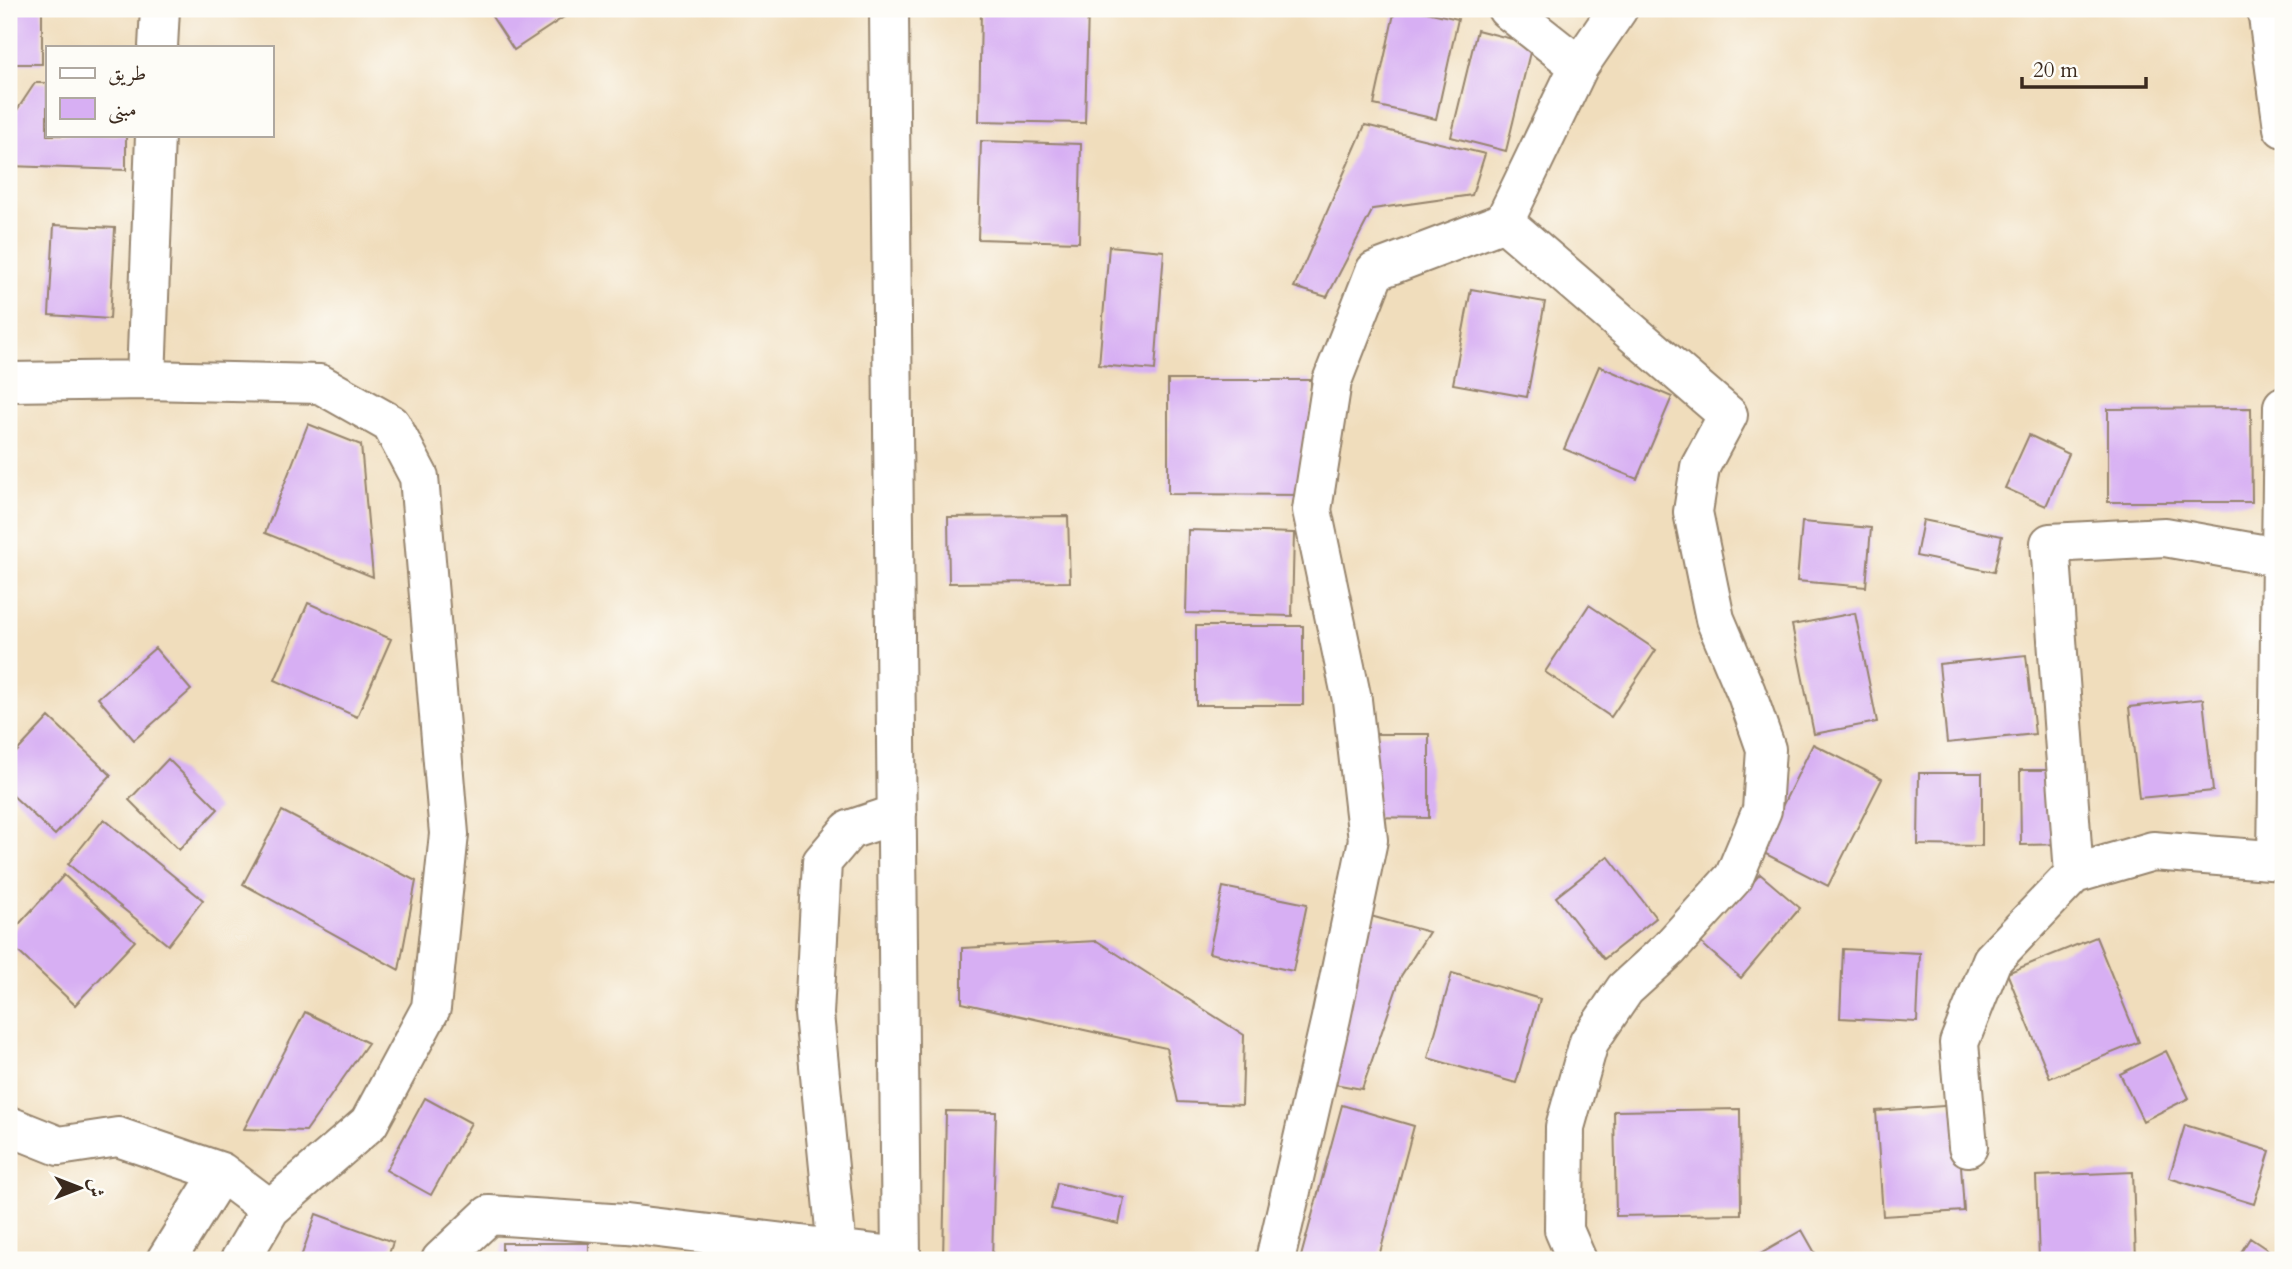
<svg xmlns="http://www.w3.org/2000/svg" width="2292" height="1269" viewBox="0 0 2292 1269" font-family="Cardo,Amiri,serif">
<rect width="100%" height="100%" fill="#fdfcf7"/>
<filter id="ink" filterUnits="userSpaceOnUse"><feTurbulence type="fractalNoise" baseFrequency=".0143" numOctaves="2"/><feDisplacementMap in="SourceGraphic" scale="14" xChannelSelector="R" yChannelSelector="G"/><feConvolveMatrix kernelMatrix="1 2 1 2 8 2 1 2 1" color-interpolation-filters="sRGB"/></filter>
<filter id="wash" filterUnits="userSpaceOnUse"><feTurbulence type="fractalNoise" baseFrequency=".00686" numOctaves="4" result="noise"/><feDisplacementMap in="SourceGraphic" scale="28" xChannelSelector="R" yChannelSelector="G"/><feGaussianBlur stdDeviation="1.57" result="paint"/><feColorMatrix in="noise" values="0 0 0 0 0 0 0 0 0 0 0 0 0 0 0 0 0 1.4 0 .05"/><feComposite in="paint" operator="in"/></filter>
<g filter="url(#wash)">
<rect width="100%" height="100%" fill="#f0ddbc"/>
<g id="blocks">
<path fill="#d7aff3" d="M9,9h33v55h-33z
M487,9h89l-62,41z
M981,9h107l-3,114 -106,-2z
M1395,9h18l45,10 -22,100 -62,-14z
M1477,30l55,14 -26,107 -55,-14z
M35,83h12v52h79v35l-117,-4v-44z
M1365,125l120,29 -13,41 -99,14 -46,88 -33,-10z
M981,141l100,3 -2,98 -101,-3z
M54,225l61,3 -5,91 -61,-4z
M1109,246l55,5 -9,119 -56,-5z
M1471,289l74,13 -18,95 -74,-13z
M1599,366l73,31 -35,82 -73,-30z
M1168,380h143l-1,115 -142,-1z
M2251,408l1,94h-144v-93z
M308,424l53,21 12,132 -108,-44z
M2029,435l40,19 -23,52 -41,-18z
M1068,516l2,66 -121,1 -1,-66z
M1923,520l79,16 -8,36 -78,-16z
M1802,522l69,6 -5,59 -69,-6z
M1188,530l106,3 -2,83 -106,-3z
M308,603l83,36 -34,78 -82,-37z
M1589,605l67,45 -45,67 -66,-45z
M1855,613l22,109 -63,12 -22,-109z
M1196,626h107v79h-107z
M155,648l36,42 -57,50 -36,-42z
M2026,655l9,79 -88,9 -8,-79z
M2203,699l10,92 -74,7 -10,-91z
M49,717l62,58 -56,60 -46,-43v-32z
M1366,734h63v84l-63,-1z
M1813,744l69,35 -54,107 -68,-35z
M168,759l50,50 -39,41 -50,-50z
M2020,770h46l1,74 -46,1z
M1919,773h63v73l-64,-1z
M282,811l134,70 -17,89 -156,-86z
M104,819l99,81 -35,45 -100,-81z
M1608,856l48,62 -52,41 -48,-62z
M1760,874l40,34 -59,70 -40,-35z
M64,875l71,66 -60,64 -66,-62v-8z
M1223,887l84,17 -14,67 -84,-18z
M1367,915l62,17 -28,44 -39,113 -28,-5z
M2096,937l43,105 -89,36 -43,-105z
M1097,941l147,94 -2,70 -64,-3 -12,-54 -204,-45v-55z
M1843,949l77,4 -3,69 -77,-4z
M1452,973l88,26 -24,84 -88,-25z
M305,1012l63,31 -62,88 -62,-2z
M2166,1051l23,47 -46,23 -23,-47z
M425,1098l46,25 -40,72 -45,-25z
M1342,1105l72,21 -36,134h-78z
M1957,1105l7,106 -81,5 -7,-105z
M1740,1109l1,105 -125,2 -2,-105z
M946,1111l50,1 -4,148h-49z
M2185,1125l85,26 -16,53 -85,-26z
M2133,1172l3,88h-97l-3,-84z
M1057,1183l67,15 -5,26 -68,-15z
M316,1214l77,28 -6,18h-87z
M1802,1230l17,30h-69z
M2250,1238l33,22h-47z
M502,1243h87v17h-87z"/>
</g>
</g>
<g filter="url(#ink)">
<use href="#blocks" fill-opacity="0" stroke="#96846d" stroke-width="2"/>
<g fill="none" stroke-linecap="round" stroke-linejoin="round">
<g stroke="#96846d" stroke-width="42">
<path id="minor" d="M889,9l12,1251
M1507,9l72,57
M2267,9l16,119
M158,47l2,-38
M1504,222l224,193 -28,52 -7,45 22,107 31,73 20,57 -4,61 -28,67 -65,72 -44,40 -36,53 -24,85 -1,103 13,30
M146,380l9,-245
M9,382l137,-2 174,4 71,40 28,53 30,357 -18,174 -62,115 -99,86 -30,51
M2277,860l6,-454
M2074,874l-24,-331 115,-6 118,21
M9,1126l50,20 59,-9 103,35 49,37
M1968,1147l-9,-104 33,-83 82,-86 79,-23 130,10
M166,1260l55,-88
M441,1260l48,-45 137,9 275,33
M838,1260l-24,-246 8,-152 27,-32 48,-16
M1275,1260l56,-242 37,-178 -16,-140 -40,-190 20,-129 43,-110 129,-49 75,-156 39,-57"/>
</g>
<use href="#minor" stroke="#fff" stroke-width="38"/>
</g>
</g>
<rect width="2292" height="1269" fill="none" stroke="#fdfcf7" stroke-width="35"/>
<rect x="46" y="46" width="228" height="91" fill="#fdfcf7" stroke="#afa8a0" stroke-width="2"/>
<rect x="60" y="68" width="35" height="10" fill="#ffffff" stroke="#afa8a0" stroke-width="2"/>
<text x="108" y="80" font-size="21" fill="#3b2a1e">طريق</text>
<rect x="60" y="98" width="35" height="21" fill="#d7aff3" stroke="#afa8a0" stroke-width="2"/>
<text x="108" y="116" font-size="21" fill="#3b2a1e">مبنى</text>
<g transform="translate(80 1188) rotate(90)" stroke="#fdfcf7" stroke-width="5" paint-order="stroke">
<path d="M0-5L12 26L0 18L-12 26Z" fill="#3b2a1e"/>
<text y="-10" font-size="19" font-weight="bold" text-anchor="middle" fill="#3b2a1e">ش</text>
</g>
<path d="M2022 77v10h124v-10" fill="none" stroke="#3b2a1e" stroke-width="3.5"/>
<text x="2033" y="77" font-size="21" fill="#3b2a1e" stroke="#fdfcf7" stroke-width="5" paint-order="stroke">20 m</text>
</svg>
